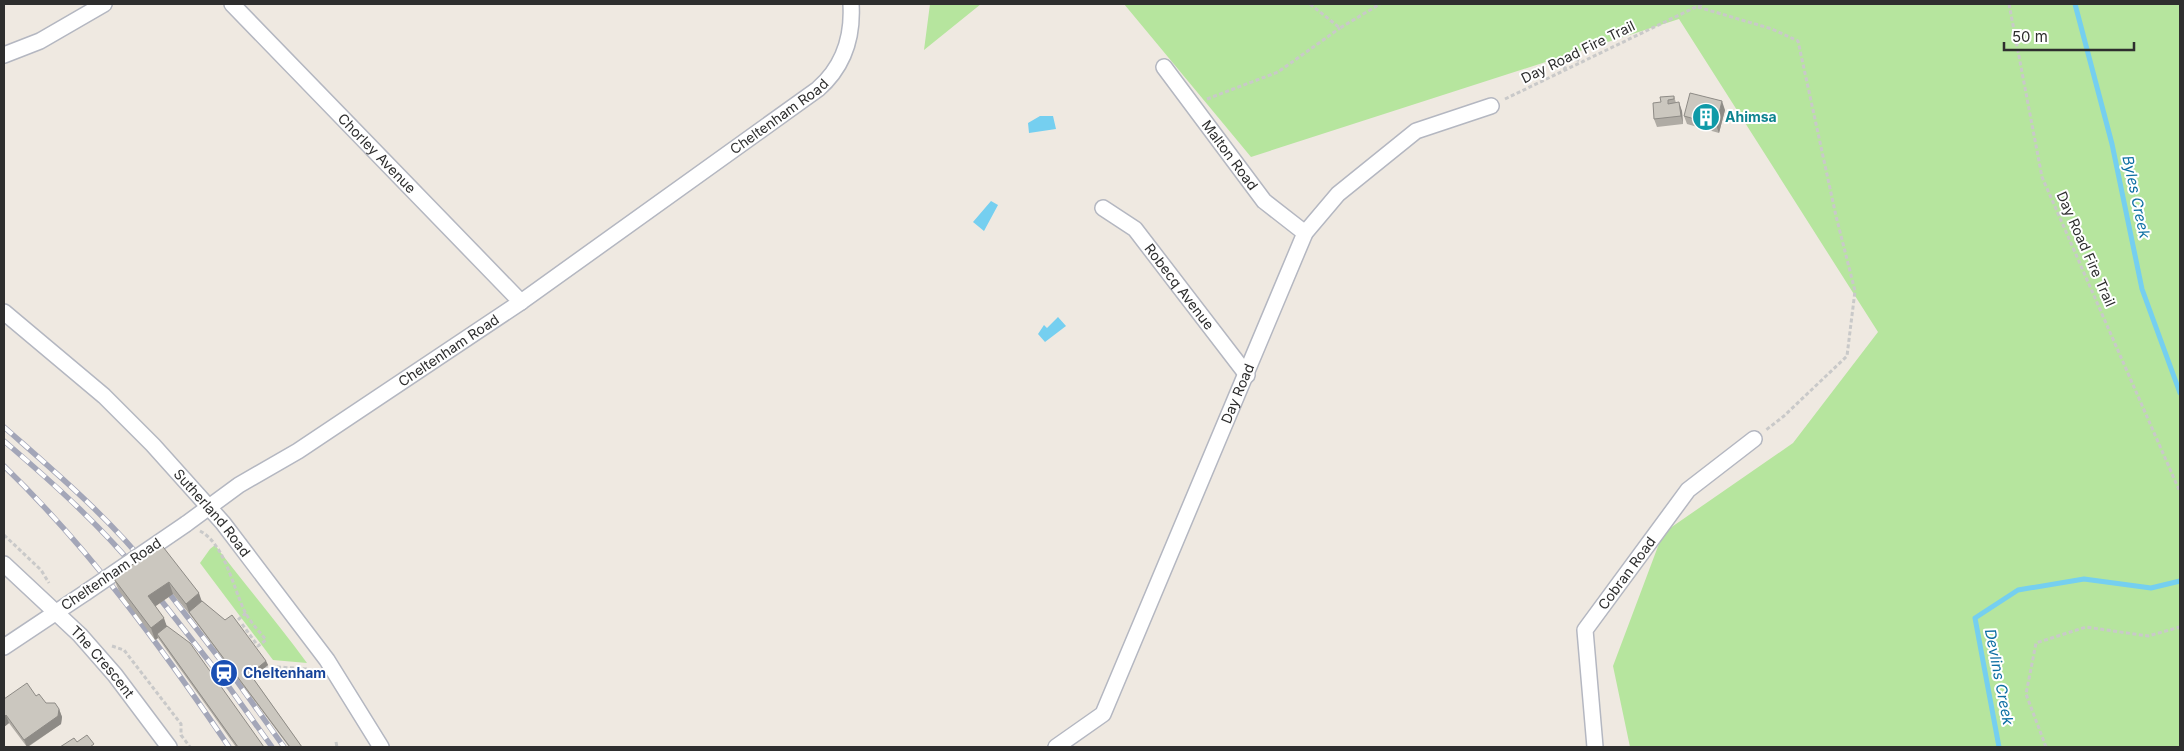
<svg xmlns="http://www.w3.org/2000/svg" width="2184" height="751" viewBox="0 0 2184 751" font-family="Inter,sans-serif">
<rect width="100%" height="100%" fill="#efe9e1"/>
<path fill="#b6e59e" d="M930,4h51l-57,46z
M1124,4h1056v743h-550l-17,-81 50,-133 130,-90 85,-111 -199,-313 -428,138z
M215,545c30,40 63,78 92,118l-34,-3 -73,-97 10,-14z"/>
<path fill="#75cff0" d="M1040,116h13l3,13 -27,4 -1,-10z
M991,201l7,4 -14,26 -11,-9z
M1058,317l8,9 -21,16 -7,-8 6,-9 3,3z"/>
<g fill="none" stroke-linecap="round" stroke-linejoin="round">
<path stroke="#75cff0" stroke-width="5" d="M2075,4l37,140 30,145 38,104
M1999,747l-24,-129 43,-28 66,-11 67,9 29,-7"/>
<g stroke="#b4b7c1" stroke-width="18">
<g id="street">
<path id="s1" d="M232,4l289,298"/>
<path d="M4,55l36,-14 64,-37"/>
<path id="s2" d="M1164,67l100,134 41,32"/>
<path id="s3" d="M1103,208l32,21 112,146"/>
<path id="s4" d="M4,312l100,84 49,49 70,78 104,137 54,87"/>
<path id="s5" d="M186,524l53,-39 59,-34 223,-149 297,-213c25,-22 35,-52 33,-85"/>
<path id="s6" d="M4,564l76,71 35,40 54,72"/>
<path d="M4,647l81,-54"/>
<path id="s7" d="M1056,747l47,-33 202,-481 33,-39 78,-63 75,-25"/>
<path id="s8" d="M1595,747l-10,-117 103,-140 66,-51"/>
</g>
</g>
<path stroke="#c9c9c9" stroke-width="3" stroke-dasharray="4 2.5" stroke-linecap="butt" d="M1310,4l30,24 40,-24
M2009,4l33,173 138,315
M1698,7l74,22 26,12 38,175 19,75 -8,65 -63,60 -18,14
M1564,70l5,-12 13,3
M1207,99l71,-27 62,-44
M1505,99l197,-95
M200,531c25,13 33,57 45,81 5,10 14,19 21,28l-8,6 -16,-22 -4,3
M4,535l37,35 8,13
M233,624l13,-11
M112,646l12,4 57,74v11l9,12
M264,666l43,3
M336,742l1,5
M2046,747l-20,-53 10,-51 50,-16 62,9 32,-9"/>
<use href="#street" stroke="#fff" stroke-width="15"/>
<g stroke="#a3a6b8" stroke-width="5.5">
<path id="rail" d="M4,427c51,45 102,88 145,141
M4,441c49,42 97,85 138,135
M4,466c86,83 158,182 225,281
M162,584l74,96 48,67
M153,590l76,97 43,60"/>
</g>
<use href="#rail" stroke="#fff" stroke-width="4" stroke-dasharray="11" stroke-linecap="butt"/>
<g stroke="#b4b7c1" stroke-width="18" stroke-linecap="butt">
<path id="street-bridge" d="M85,593l101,-69"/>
</g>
<use href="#street-bridge" stroke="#fff" stroke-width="15"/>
</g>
<path fill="#afaba4" d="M1674,96l2,7 6,8 1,13 -26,3 -3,-8 7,-17z
M1725,110l-6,23 -32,-9 -3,-8z
M160,543l42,58 64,60 2,4 -15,13 49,69h-13l-98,-131 -18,-22 -18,12 12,20 97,121h-28l-78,-109 -3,2 -36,-49 -5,-12z
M36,696l10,7 13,6 3,8 -1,7 -33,23h-1l-18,-24 -5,4v-28z"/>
<path fill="#8e8b86" d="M1722,101l3,9 -6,23 -3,-8z
M1679,102l3,9 1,13 -2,-8z
M169,582l4,12 -20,14 -5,-12z
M199,593l4,12 -14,7 -3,-8z
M164,618l4,12 -11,4 1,4 -3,2 -4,-12z
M266,661l2,4 -16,13 -2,-4z
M59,709l3,8 -1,7 -34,23 -3,-7z
M6,715l3,8 -5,4v-10z"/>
<path fill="#cbc7bf" stroke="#8e8b86" d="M1690,93l32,8 -6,24 -32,-9z
M1674,96v3l-6,1v4l11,-2 2,14 -27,3 -1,-16 8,-1 -1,-5z
M160,543l39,50 -13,11 -17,-22 -21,14 16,22 -13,10 -37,-49z
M202,601l23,19 7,-5 34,46 -16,13 52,73h-12l-101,-135z
M167,626l23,17 74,104h-26l-81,-113z
M27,683l9,13 3,-2 7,9h9l4,6 -1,7 -34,24 -18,-25 -2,2v-18z
M87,735l7,9 -4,3h-30l14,-9 3,4z"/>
<defs>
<g id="building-disc" transform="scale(1.4375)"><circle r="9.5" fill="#0f9aa8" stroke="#fff"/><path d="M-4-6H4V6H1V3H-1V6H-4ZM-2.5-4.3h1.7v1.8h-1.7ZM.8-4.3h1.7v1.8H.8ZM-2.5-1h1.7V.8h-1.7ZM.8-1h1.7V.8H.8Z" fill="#fff"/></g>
<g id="station-disc" transform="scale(1.4375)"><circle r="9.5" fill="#1a4fb4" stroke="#fff"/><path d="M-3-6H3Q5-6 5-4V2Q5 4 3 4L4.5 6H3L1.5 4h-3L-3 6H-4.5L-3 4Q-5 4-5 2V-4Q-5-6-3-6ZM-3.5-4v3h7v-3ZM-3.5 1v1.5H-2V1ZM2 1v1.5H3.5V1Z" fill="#fff"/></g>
</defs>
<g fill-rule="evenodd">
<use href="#building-disc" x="1706" y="117"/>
<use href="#station-disc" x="224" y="673"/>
</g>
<g text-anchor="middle" stroke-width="4" stroke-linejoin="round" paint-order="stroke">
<g font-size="14" fill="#2e2e2e" stroke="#fff">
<text transform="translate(1578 52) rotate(-26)" y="5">Day Road Fire Trail</text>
<text dy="5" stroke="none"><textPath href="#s5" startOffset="720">Cheltenham Road</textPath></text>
<text dy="5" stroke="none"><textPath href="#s1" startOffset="208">Chorley Avenue</textPath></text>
<text dy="5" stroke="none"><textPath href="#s2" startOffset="110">Malton Road</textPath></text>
<text transform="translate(2086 249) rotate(66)" y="5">Day Road Fire Trail</text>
<text dy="5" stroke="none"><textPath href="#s3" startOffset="111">Robecq Avenue</textPath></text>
<text dy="5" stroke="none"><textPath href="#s5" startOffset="315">Cheltenham Road</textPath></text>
<text dy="5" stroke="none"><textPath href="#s7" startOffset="405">Day Road</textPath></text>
<text dy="5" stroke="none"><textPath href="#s4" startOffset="290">Sutherland Road</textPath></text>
<text transform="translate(111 574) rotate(-34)" y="5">Cheltenham Road</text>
<text dy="5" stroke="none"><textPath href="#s8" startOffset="188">Cobran Road</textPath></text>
<text dy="5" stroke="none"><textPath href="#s6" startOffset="139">The Crescent</textPath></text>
</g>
<g font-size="14" font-weight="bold" fill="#0d838f" stroke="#fff" text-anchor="start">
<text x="1725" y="122">Ahimsa</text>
</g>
<g font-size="14" font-weight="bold" fill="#164399" stroke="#fff" text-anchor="start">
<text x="243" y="678">Cheltenham</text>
</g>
<g font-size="15" font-style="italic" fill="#0d6fa3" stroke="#fff">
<text transform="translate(2136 197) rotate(78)" y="5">Byles Creek</text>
<text transform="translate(1999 677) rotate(79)" y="5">Devlins Creek</text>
</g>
</g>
<rect width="2184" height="751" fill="none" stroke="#2e2e2e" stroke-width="10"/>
<path d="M2004 42v8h130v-8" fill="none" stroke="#2e2e2e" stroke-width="2.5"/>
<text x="2012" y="42" font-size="15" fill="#2e2e2e" stroke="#ffffff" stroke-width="4" paint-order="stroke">50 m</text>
</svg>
